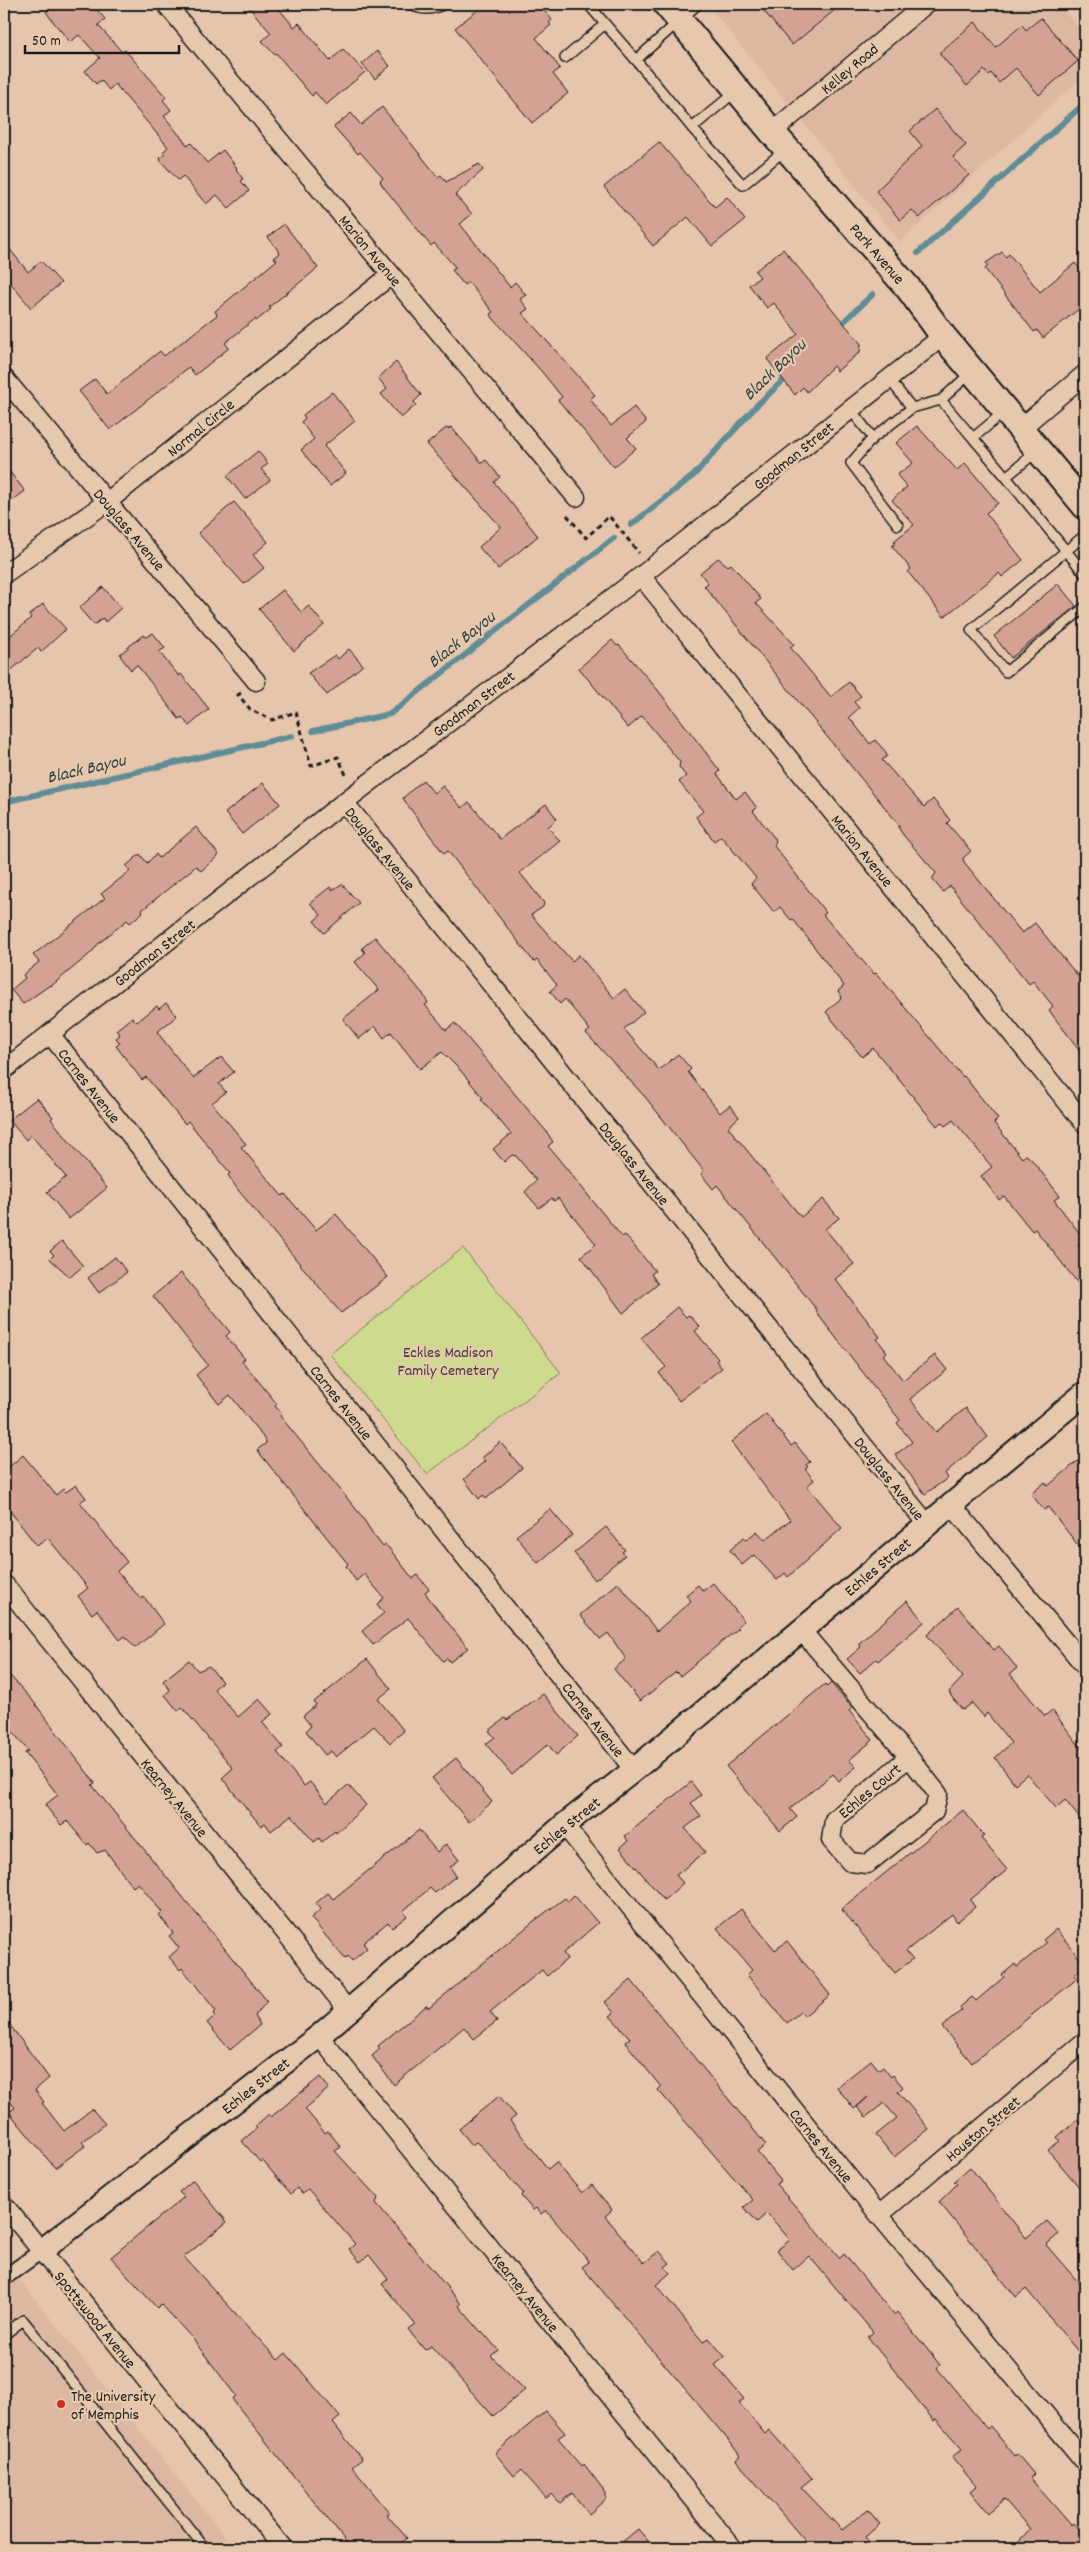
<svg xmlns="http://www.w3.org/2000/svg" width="1089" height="2552" viewBox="0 0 1089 2552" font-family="Dekko,sans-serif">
<rect width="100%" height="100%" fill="#e7c5ac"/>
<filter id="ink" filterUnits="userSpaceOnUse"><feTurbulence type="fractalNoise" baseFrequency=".02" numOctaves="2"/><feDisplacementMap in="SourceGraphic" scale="10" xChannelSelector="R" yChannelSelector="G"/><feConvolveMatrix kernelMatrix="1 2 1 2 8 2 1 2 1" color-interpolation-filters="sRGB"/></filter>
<g filter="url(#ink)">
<path fill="#ddb7a2" d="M707,4h351l27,32v39l-185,167z
M4,2260l230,288h-230z"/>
<path fill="#cedb8e" stroke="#757c55" d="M463,1248l98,125 -134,101 -97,-120z"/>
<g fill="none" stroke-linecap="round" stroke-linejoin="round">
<path stroke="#5e8d96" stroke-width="6" d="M918,253l167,-150
M837,328l36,-34
M631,525l63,-50 62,-69 33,-31
M313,731l77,-17 224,-176
M4,802l288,-66"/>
</g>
<path fill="#d4a295" stroke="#1c1c1c" d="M56,4h36l13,15 -7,6 24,27 3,-2 41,47 -3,3 8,10 -7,6 24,30 3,-3 16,20 16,-13 14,18 -1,1 7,10 -2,2 8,10 -20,17 -12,-13 -11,9 -23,-28 -5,4 -17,-19 -1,-3 5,-4 -2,-2 5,-5 -4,-5 -49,-58 -6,6 -8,-10 -5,4 -11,-13 15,-13 -21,-23 -9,7 -15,-18 -9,-12z
M246,4h29l19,23 5,-4 31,38 13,-12 22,23 -39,33 -11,-13 -3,4 -36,-43 -2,1 -12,-13 9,-8z
M485,4h54l13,16 -3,3 2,2 -15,13 24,30 -7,6 15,19 -36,30 -77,-95z
M758,4h84l-50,41z
M1041,18l37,43 -39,34 -23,-27 -17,15 -8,-10 -3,2 -4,-5 -17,16 -28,-33 36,-31 21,25 26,-22 4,5z
M377,51l13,15 -15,13 -13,-15z
M382,107l56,70 3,-2 5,7 33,-18 4,6 -28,25 17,19 -12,10 50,63 5,-5 11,13 -6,4 8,10 -6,4 73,82 -5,4 21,27 23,-19 12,15 -19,16 9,10 -22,19 -56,-67 4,-3 -20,-25 -49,-54 -3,-4 3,-2 -25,-30 -4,3 -12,-15 4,-2 -22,-25 -3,3 -49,-61 -2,-4 3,-3 -23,-26 -2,2 -24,-27 17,-14 10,12z
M935,109l31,36 -13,12 16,18 -50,43 -7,-8 -12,10 -24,-29 46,-45 -12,-15z
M659,142l56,65 12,-10 18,23 -33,26 -24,-29 -35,29 -49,-59z
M284,224l34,44 -49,39 2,2 -15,12 -1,-2 -30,24 4,5 -34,27 -6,-8 -79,63 -31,-39 16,-12 12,15 53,-43 4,5 53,-41 -2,-4 62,-51 -3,-2 6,-5 -12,-16z
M4,242l24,30 13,-11 20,22 -30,25 -27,-33z
M783,249l78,95 -1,8 -23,19 -4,-5 -26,26 -4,-5 -8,8 -28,-36 31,-25 -24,-31 -7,5 -18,-23 11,-8 -5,-6z
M1002,252l4,5 3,-3 31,38 35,-29 10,12v29l-42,34 -6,-8 -3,2 -49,-63 3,-3 -2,-3z
M396,362l25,33 -7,7 2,3 -15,13 -20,-24 6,-5 -9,-11z
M332,392l23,29 -31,25 22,27 -16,13 -29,-36 13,-11 -13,-17 4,-4 -2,-3z
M917,426l40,44 8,-7 33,40 -12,10 37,47 -21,17 -3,-4 -55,44 -36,-45 3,-3 -19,-23 4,-3 -2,-2 20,-16 -22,-25 15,-13 -10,-12 16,-12 -17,-20z
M451,427l31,36 4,-3 14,17 -6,5 44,54 -40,33 -19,-22 22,-20 -74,-83 19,-16 2,1z
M258,451l10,13 -7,5 9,11 -25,19 -18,-23z
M4,465l21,26 -21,16z
M234,502l34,40 -15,13 11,13 -20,16 -46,-51z
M718,558l10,8 3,-2 30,35 -5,4 38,41 -4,3 41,50 18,-15 12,14 -7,6 5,6 -10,9 21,27 5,-4 10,11 2,5 -5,4 42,47 9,-8 17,21 -3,3 24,28 -8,7 1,4 58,71 13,-10 50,62v72l-31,-40 -5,-7 4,-4 -20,-25 -4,3 -79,-98 -7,6 -11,-13 4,-6 -32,-37 -6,-9 2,-1 -196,-240 4,-3 -8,-10z
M1058,584l18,22 -65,52 -17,-22z
M103,587l18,21 -16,14 -2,-4 -9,7 -15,-17z
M283,590l18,22 8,-6 15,19 -30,26 -35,-42z
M43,604l23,25 -25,23 -3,-4 -34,28v-35l27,-23 -2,-3z
M153,633l12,15 -6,4 20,24 2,-2 28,35 -20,17 -7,-9 -3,2 -42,-54 -6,5 -10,-13 -1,-3 23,-19 4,2z
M612,640l5,6 2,-1 38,44 63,82 -3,3 19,25 9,-7 12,16 -4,3 23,29 -2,6 52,67 -3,2 51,59 2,-1 87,104 1,-1 34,43 -4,4 28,35 4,-3 5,4 29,37 -6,4 31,40 -7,5 7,8v39l-50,-63 -3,2 -28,-35 -5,4 -18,-24 11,-9 -39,-47 -8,6 -4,-4 -4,4 -64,-78 -11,9 -36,-45 16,-15 -4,-6 6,-5 -51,-67 -2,1 -11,-13 -6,5 -23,-28 5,-6 -35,-42 -7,5 -18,-24 7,-6 -24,-29 7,-6 -7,-9 1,-5 -38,-46 -14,12 -49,-60z
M349,649l14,16 -36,30 -19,-22 27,-18 3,4z
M423,780l11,13 9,-7 19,22 7,-6 31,37 46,-35 11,15 -9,8 12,14 -40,32 24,30 -1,4 -12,8 41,46 7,-6 35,43 11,-9 19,23 -20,17 35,41 19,-16 13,15 -3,3 32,41 10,-8 9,12 -11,10 73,90 22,-18 16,19 -14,11 29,35 -19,15 45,58 -3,2 10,13 -4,3 20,25 32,-25 12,15 -37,29 26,33 30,-24 22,29 -43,36 3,5 -23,16 -30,-39 17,-13 -15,-19 3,-3 -84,-108 1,-2 -100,-125 -4,4 -12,-15 3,-3 -58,-73 -60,-65 4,-3 -25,-31 -5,5 -10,-13 7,-6 -20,-25 -3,2 -86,-111 -4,3 -35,-47 -6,-9z
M263,783l17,21 -38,30 -17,-21z
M196,827l23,28 -18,16 -5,-5 -54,44 1,2 -13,11 -3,-3 -28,23 -8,10 -40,33 -1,-1 -27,19 -12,-14 14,-12 -2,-3 16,-13 -6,-7 72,-57 -4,-4 29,-23 -4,-5 14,-12 7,9 9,-9 3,4z
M342,884l17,19 -35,30 -10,-12 7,-6 -11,-12 20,-16 2,3z
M375,937l48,57 5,9 -3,2 21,25 9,-7 91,108 7,11 -5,4 18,22 56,69 3,-2 30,36 -4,3 7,10 -35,29 -42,-57 15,-12 -38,-46 -4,3 -2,-3 -13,10 -14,-16 11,-12 -20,-24 -4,-1 -8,7 -11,-13 18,-15 -30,-35 2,-1 -22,-27 -19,-19 -22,17 -29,-37 -7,6 -9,-12 -16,13 -16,-20 36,-29 -24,-28 10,-9 -3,-5z
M166,1003l11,13 -20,16 36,46 28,-21 13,15 -15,12 7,8 -14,11 34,41 -5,3 41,49 3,-2 31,36 20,-16 52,63 -47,36 -103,-123 -10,-15 2,-2 -42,-52 -3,3 -39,-47 -4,3 -26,-34 4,-3 -4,-5 4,-3 -4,-5 16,-13 5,5 20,-16 2,3z
M37,1098l16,19 -2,2 56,69 -38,31 -22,-27 19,-15 -35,-42 -5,5 -17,-20z
M62,1241l21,25 -13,11 -20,-18 4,-4 -4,-4z
M115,1257l12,15 -28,21 -11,-15z
M181,1273l49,59 -4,4 19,23 -3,2 35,43 -2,2 7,8 -2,2 80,98 13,20 10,13 2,-2 4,3 24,31 4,-4 12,14 -4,3 5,8 38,48 -18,14 -3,-4 -4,3 -35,-43 -35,27 -11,-14 22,-18 -7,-9 7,-6 -20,-24 -8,7 -10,-15 2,-2 -91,-114 9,-7v-2l-36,-46 -11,9 -23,-29 12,-10 -55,-69z
M677,1307l9,10 3,-2 11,12 -5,4 23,28 -2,2 6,7 -43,33 -20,-28 7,-6 -25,-29z
M766,1414l25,32 4,-3 15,19 -4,3 2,2 -3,2 9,11 -7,6 35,42 -54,49 -3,-4 -8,7 -23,-25 -12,10 -12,-15 14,-13 2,3 11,-9 8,9 25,-20 -59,-78z
M500,1442l22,26 -36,31 -3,-4 -4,4 -15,-20 21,-18 -3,-3z
M23,1455l33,40 7,-6 3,3 10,-7 10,13 -6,4 47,60 -10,9 24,28 3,-2 20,27 -29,24 -10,-12 -5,4 -23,-30 -5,4 -14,-18 10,-8 -40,-50 -11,8 -33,-43v-32z
M1085,1455v99l-37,-47 -4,3 -13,-16 14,-12 3,4z
M550,1509l22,26 -34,28 -22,-27z
M606,1527l19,23 -3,2 3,3 -30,25 -21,-27z
M618,1583l39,48 34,-30 -5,-6 12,-10 5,6 10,-8 31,38 -7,5 2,2 -59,48 -4,-4 -36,29 -26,-32 12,-10 -18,-26 -8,6 -20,-24z
M907,1601l17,21 -46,39 -2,-2 -16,14 -13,-14 14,-12 -3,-3z
M958,1607l36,43 5,-4 18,22 -7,6 35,42 7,-6 33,43v72l-20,-25 -9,8 -29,-34 -12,10 -20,-26 16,-15 -24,-30 -3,4 -12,-14 -9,7 -10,-11 -4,-7 14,-15 -36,-42z
M367,1659l24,30 -13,10 26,32 -14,12 -16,-17 -38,31 -5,-6 -6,4 -19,-24 5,-5 -8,-10 13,-11 -2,-3z
M189,1660l9,11 11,-5 13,16 -8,7 24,28 21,-18 13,15 -10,8 21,25 -6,5 27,34 6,-4 17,21 21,-18 18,20 -30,28 -1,-2 -13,11 -3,-4 -5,4 -23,-27 -20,16 -6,-8 -4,3 -39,-48 11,-10 -51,-61 -4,4 -13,-16 5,-5 -7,-9z
M4,1669l29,32 62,82 -3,2 175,216 -12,15 5,9 -30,25 -23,-27 8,-7 -2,-2 3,-3 -34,-43 -2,2 -11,-13 10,-9 -10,-12 4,-3 -14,-18 3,-3 -24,-29 -5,4 -28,-37 -8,3 -8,-10 -2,2 -20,-24 -6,4 -16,-20 13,-10 -33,-42 3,-2 -24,-30z
M831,1683l21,25 -3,3 24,29 -24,20 7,7 -17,14 -6,-7 -43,35 7,8 -17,14 -54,-65 99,-82 2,3z
M543,1694l35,42 -22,19 -8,-11 -36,31 -26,-31 9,-7 -6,-6 16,-13 2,2z
M456,1758l36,44 -23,20 -37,-44z
M691,1782l10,13 -10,8 10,13 -16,12 20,24 -29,23 7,8 -19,17 -44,-52 8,-7 -3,-5z
M963,1810l21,26 -3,2 26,32 -37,30 5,7 -18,15 -5,-8 -46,37 7,8 -18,14 -54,-64z
M419,1830l18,22 9,-8 13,16 -9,7 6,9 -21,17 -5,-5 -27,23 4,5 -15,12 -4,-6 -25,21 4,5 -15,13 -4,-5 -3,3 -34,-41 10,-9 -5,-6 12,-10 5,6z
M574,1895l24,28 -35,30 4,6 -20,17 -5,-6 -52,42 7,9 -23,18 -10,-12 -70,58 -22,-29 8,-7 -2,-3 48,-40 3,2 105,-87 31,-23 3,3z
M741,1909l34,41 12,-9 43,54 -26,21 -4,-4 -13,11 -40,-48 5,-5 -35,-42z
M1056,1929l29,36 -11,10 3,3 -4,4 -101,81 -30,-36 20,-17 -2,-3 12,-10 4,4 28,-24 -2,-2 13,-11 2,3 29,-24 -3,-3z
M631,1980l135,165 -9,7 24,29 -5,3 64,74 4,-4 50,61 3,-3 43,53 -3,3 50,61 3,-3 25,30 2,-2 17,20 -4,4 41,47 3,-2 11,13v12h-73l18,-19 -26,-30 -16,14 -18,-22 6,-5 -24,-29 10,-8 -26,-30 -2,2 -66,-84 5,-5 -64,-76 -16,14 -16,-20 13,-10 -23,-27 -10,9 -13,-15 9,-7 -95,-110 3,-3 -36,-45 5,-4 -20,-22 4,-3 -9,-11z
M4,2017l45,61 -14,12 9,12 -2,1 22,28 28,-22 13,15 -23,18 3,4 -30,22 -46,-56 6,-4 -11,-15z
M871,2060l8,10 4,-3 8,10 2,-2 10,12 -5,5 31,37 -35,28 -18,-22 21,-17 -13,-15 -18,14 -9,-10 11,-10 -14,12 -17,-22z
M320,2077l9,11 -24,21 20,24 3,-2 13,16 -6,4 43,47 -2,5 77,91 8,10 -2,2 22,26 1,-1 16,19 -7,6 34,34 -32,26 -62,-70 -6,4 -11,-13 -6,-8 7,-5 -33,-40 6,-5 -19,-24 -9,7 -11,-13 6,-5 -47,-55 -6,5 -5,-6 -6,6 -29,-34 -2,2 -18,-21 15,-13 -2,-2 14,-12 2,3z
M499,2096l17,20 -6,5 38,48 8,-7 26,31 10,-8 20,25 -7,6 39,47 15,-12 11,12 -5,4 5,6 -14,12 47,57 6,-4 16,19 -10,8 29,34 -5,4 26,31 4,-4 43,48 -11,9 41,43 26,-20 12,14 -15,13 9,11h-63l-75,-88 4,-4 -10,-14 -148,-175 7,-5 -43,-52 -5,4 -5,-6 -3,2 -12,-14 2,-3 -42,-47 -5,-4 -4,3 -13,-16z
M1077,2120l8,10v64l-37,-44 12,-9 -3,-4z
M970,2167l56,71 21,-17 12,13 -13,11 39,45v70l-59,-71 -10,8 -77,-95 18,-18 -3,-3z
M193,2180l34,42 -43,35 94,103 8,-7 54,64 -7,6 29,36 -10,8 37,45 -3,2 21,24 -4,4 5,6h-57l-119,-149 4,-3 -44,-58 -31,-34 -4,4 -46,-51 73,-60 -5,-5z
M546,2411l19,22 -7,5 24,28 2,-2 22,29v6l-17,15 -17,-21 -12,10 -8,-9 -6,4 -25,-28 -7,6 -19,-23z
M638,2529l16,19h-39z"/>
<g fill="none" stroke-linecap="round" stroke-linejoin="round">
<g stroke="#1c1c1c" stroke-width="12">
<path id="service" d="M410,4c11,7 23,6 34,0
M588,4l48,56
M698,4l-62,56 56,68 43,-36
M565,58l40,-34
M692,128l51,57 43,-36
M889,379l23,29
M941,400l31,-28
M851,410l22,28
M973,438l33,39 30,-25
M1006,477l79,97
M898,525l-47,-62 22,-25 39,-30 29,-8 32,38 31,-26
M1085,535l-114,95 35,42 79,-65
M4,2335l19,-15 182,228"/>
</g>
<g stroke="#1c1c1c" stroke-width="18">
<path id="pedestrian" d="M4,2278l37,-27"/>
</g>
<g stroke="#1c1c1c" stroke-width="21">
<path id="minor" d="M166,4l410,493
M772,132l154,-128
M4,378l252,303
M1021,428l64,-54
M4,574l103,-72 284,-227
M641,576l444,548
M344,802l583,722
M50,1034l584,736
M4,1070l340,-268 297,-226 302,-240
M951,1504l134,162
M4,1584l343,425
M801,1630l108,127 -75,63 -3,20 19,22 17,2 67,-53 4,-17 -29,-37
M564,1825l315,390 206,247
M319,2036l414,512
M4,2205l279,343
M879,2215l206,-174"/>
</g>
<g stroke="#1c1c1c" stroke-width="26">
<path id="tertiary" d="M41,2251l278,-215 245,-211 70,-55 451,-377"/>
</g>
<g stroke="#1c1c1c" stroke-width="29">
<path id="secondary" d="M666,4l106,128 137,157 34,47 142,170"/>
</g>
<path stroke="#1c1c1c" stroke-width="3" stroke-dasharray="5 4" stroke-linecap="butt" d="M567,515l19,23 23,-22 30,37
M241,693l-3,2 13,15 21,10 24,-8 15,54 27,-9 9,20"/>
<use href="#service" stroke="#e6c9ad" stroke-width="9"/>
<use href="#pedestrian" stroke="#e6c9ad" stroke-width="14"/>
<use href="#minor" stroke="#e6c9ad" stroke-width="18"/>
<use href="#tertiary" stroke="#e6c9ad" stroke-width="22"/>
<use href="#secondary" stroke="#e6c9ad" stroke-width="25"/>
</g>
</g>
<circle fill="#c8321e" stroke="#e6c9ad" stroke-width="2" cx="61" cy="2404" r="5"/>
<g text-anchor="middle" stroke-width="4.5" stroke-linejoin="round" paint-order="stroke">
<g font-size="16" fill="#1c1c1c" stroke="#e6c9ad">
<text transform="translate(849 68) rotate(-40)" y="6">Kelley Road</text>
<text transform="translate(371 250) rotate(50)" y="6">Marion Avenue</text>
<text transform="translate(878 253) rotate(49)" y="6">Park Avenue</text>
<text transform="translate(200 427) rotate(-39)" y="6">Normal Circle</text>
<text transform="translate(793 455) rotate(-39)" y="6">Goodman Street</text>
<text transform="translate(130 529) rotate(50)" y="6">Douglass Avenue</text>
<text transform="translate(473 703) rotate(-37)" y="6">Goodman Street</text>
<text transform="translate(381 848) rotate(51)" y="6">Douglass Avenue</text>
<text transform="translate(863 850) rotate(51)" y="6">Marion Avenue</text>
<text transform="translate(154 952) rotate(-38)" y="6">Goodman Street</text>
<text transform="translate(90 1085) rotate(52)" y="6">Carnes Avenue</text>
<text transform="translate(635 1163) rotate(51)" y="6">Douglass Avenue</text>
<text transform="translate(342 1402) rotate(52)" y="6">Carnes Avenue</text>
<text transform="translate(890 1478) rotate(51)" y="6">Douglass Avenue</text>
<text transform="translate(877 1566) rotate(-40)" y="6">Echles Street</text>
<text transform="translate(594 1719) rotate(52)" y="6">Carnes Avenue</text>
<text transform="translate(869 1790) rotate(-40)" y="6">Echles Court</text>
<text transform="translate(175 1797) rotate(51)" y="6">Kearney Avenue</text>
<text transform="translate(566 1825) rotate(-39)" y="6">Echles Street</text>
<text transform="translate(255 2085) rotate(-38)" y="6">Echles Street</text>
<text transform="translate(982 2128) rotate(-40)" y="6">Houston Street</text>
<text transform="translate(822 2145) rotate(51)" y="6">Carnes Avenue</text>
<text transform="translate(526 2292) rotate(51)" y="6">Kearney Avenue</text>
<text transform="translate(96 2319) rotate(51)" y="6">Spottswood Avenue</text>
</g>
<g font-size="16" fill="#404233" stroke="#e6c9ad">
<text x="448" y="1357">Eckles Madison<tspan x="448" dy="18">Family Cemetery</tspan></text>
</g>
<g font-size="16" fill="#1c1c1c" stroke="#e6c9ad" text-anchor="start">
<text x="71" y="2401">The University<tspan x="71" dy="18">of Memphis</tspan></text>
</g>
<g font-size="18" font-style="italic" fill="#324245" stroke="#e6c9ad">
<text transform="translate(774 369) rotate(-44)" y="6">Black Bayou</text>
<text transform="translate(461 639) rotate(-38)" y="6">Black Bayou</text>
<text transform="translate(86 768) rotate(-13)" y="6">Black Bayou</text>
</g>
</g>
<rect width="1089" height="2552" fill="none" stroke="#e6c9ad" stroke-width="20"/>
<rect x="10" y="10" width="1069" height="2532" fill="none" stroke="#1c1c1c" stroke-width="2" filter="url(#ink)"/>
<path d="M25 45v8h154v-8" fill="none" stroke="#1c1c1c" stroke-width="2.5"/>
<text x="32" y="45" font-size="15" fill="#1c1c1c" stroke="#e6c9ad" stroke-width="4" paint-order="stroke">50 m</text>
</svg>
